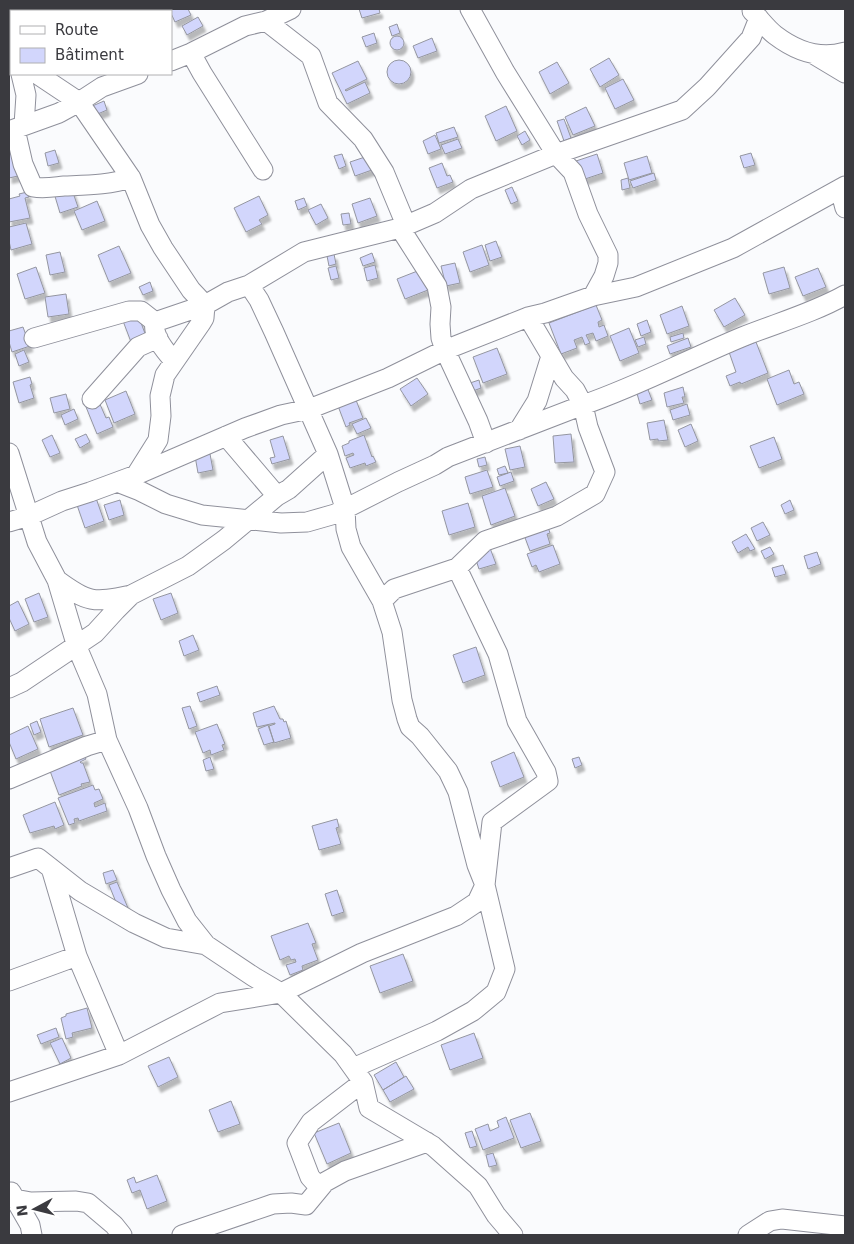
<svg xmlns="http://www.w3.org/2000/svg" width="854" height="1244" viewBox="0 0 854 1244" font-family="'DejaVu Sans',sans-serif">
<defs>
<filter id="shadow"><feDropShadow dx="3" dy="5.5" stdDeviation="1" flood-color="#0004"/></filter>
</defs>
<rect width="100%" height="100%" fill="#fafbfd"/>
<path fill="#d2d6fc" stroke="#9496a0" filter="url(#shadow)" d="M169,9h19l3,6 -16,7z
M359,9h20l1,4 -18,5z
M198,17l5,9 -16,9 -5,-9z
M397,24l3,9 -8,3 -3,-9z
M374,33l3,10 -11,4 -4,-10z
M390 43a7 7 0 1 1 14 0a7 7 0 1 1-14 0Z
M432,38l5,13 -19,7 -5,-12z
M609,58l10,17 -19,12 -10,-18z
M387 72a12 12 0 1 1 24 0a12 12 0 1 1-24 0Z
M358,61l9,18 -22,11 1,1 19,-9 5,11 -23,11 -15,-31z
M557,62l12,21 -19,11 -11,-22z
M623,79l11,21 -19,9 -10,-21z
M104,101l3,9 -14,6 -3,-9z
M506,106l11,25 -21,10 -11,-25z
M586,107l9,19 -22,9 -8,-18z
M564,119l7,19 -7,3 -7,-20z
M454,127l4,10 -19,6 -3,-10z
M525,131l5,9 -8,5 -5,-9z
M435,135l6,14 -13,5 -5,-13z
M458,139l4,9 -17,6 -4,-9z
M55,150l4,13 -11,3 -3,-13z
M14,153l4,23 -9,2v-24z
M751,153l4,12 -11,3 -4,-12z
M342,154l4,12 -7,3 -5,-13z
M597,154l6,19 -21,7 -6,-19z
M368,156l4,14 -17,6 -5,-14z
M647,156l5,17 -23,7 -5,-17z
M442,163l5,13 3,-1 3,7 -16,6 -8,-20z
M654,173l2,7 -23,8 -3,-7z
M628,178l2,10 -8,2 -1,-10z
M71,187l7,20 -18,6 -6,-20z
M512,187l6,14 -7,3 -6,-14z
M27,192l2,5 -4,1 5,20 -21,4v-23l11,-3 -1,-2z
M259,196l9,19 -9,5 3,4 -16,8 -12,-24z
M304,198l3,8 -9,4 -3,-9z
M370,198l7,18 -19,7 -6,-19z
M97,201l8,20 -23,9 -8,-19z
M321,204l7,14 -12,7 -8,-15z
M349,213l2,11 -8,1 -2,-11z
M26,223l6,21 -21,6 -2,-9v-14z
M496,241l6,16 -12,4 -5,-16z
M482,245l7,20 -19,7 -7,-20z
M119,246l12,27 -22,9 -11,-27z
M60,252l5,20 -15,3 -4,-20z
M372,253l3,9 -12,4 -3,-8z
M334,254l2,10 -7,2 -2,-10z
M455,263l5,20 -14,3 -5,-20z
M375,265l3,13 -11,3 -3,-13z
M336,266l3,12 -8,2 -3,-12z
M36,267l9,26 -20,6 -8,-25z
M784,267l6,21 -21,6 -6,-21z
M818,268l8,19 -23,9 -8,-19z
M420,270l8,20 -23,9 -8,-20z
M150,282l3,9 -10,4 -4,-8z
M66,294l3,20 -21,3 -3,-20z
M735,298l10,17 -21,12 -10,-17z
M596,305l6,15 -4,2 1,5 5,-2 4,11 -12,5 -3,-8 -7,2 4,8 -5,2 -3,-8 -8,3 3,8 -16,6 -12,-31z
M682,306l7,20 -22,8 -7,-19z
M138,315l8,21 -15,6 -8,-21z
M647,320l4,12 -10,4 -4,-12z
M23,327l7,19 -18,6 -3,-10v-11z
M629,328l10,25 -19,8 -10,-25z
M683,333l1,5 -13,4 -1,-5z
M644,337l2,7 -8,3 -3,-7z
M688,338l3,9 -21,7 -3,-8z
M756,342l12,31 -27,11 -1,-2 -10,4 -4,-10 10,-4 -7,-20z
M497,348l10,26 -24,9 -10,-26z
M24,350l5,12 -10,4 -4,-12z
M789,370l5,14 5,-2 5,12 -27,11 -10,-26z
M30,377l2,7 -2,1 4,13 -15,5 -6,-21z
M417,378l11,16 -17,12 -11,-17z
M479,380l2,8 -8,3 -3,-8z
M647,387l5,13 -12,4 -4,-14z
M683,387l2,10h-3l2,6 -17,4 -3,-14z
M126,391l9,23 -21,9 -9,-23z
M66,394l4,15 -16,4 -4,-15z
M356,400l7,18 -14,5 1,2 -4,2 -8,-21z
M99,402l7,16 3,-1 4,10 -16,7 -11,-27z
M687,404l3,11 -17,5 -3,-10z
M74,409l4,10 -13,6 -4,-10z
M366,418l5,10 -14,6 -5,-10z
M664,420l4,20 -10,1v-2l-8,1 -3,-17z
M691,424l7,17 -13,6 -7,-17z
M86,434l4,8 -10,6 -5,-9z
M571,434l3,28 -19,1 -2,-27z
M52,435l8,18 -10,4 -8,-17z
M364,435l8,22 1,-1 3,6 -10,4 -1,-3 -15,5 -4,-10 8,-3 -1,-2 -8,3 -3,-10 7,-3v-2z
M283,436l7,23 -18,5 -2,-6 5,-1 -5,-17z
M774,437l8,22 -23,9 -9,-22z
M520,446l5,21 -15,3 -5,-21z
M210,454l3,16 -15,3 -3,-17z
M485,457l2,8 -8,2 -2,-8z
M505,466l3,7 -9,2 -2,-6z
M487,470l6,17 -23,7 -5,-17z
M511,472l3,9 -14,5 -3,-9z
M546,482l8,17 -16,7 -7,-17z
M505,488l10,28 -24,9 -9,-29z
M96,498l8,23 -19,7 -8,-23z
M120,500l4,15 -15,5 -5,-15z
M790,500l4,10 -9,4 -4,-9z
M468,503l7,24 -26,8 -7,-24z
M763,522l7,13 -13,6 -6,-13z
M548,527l2,6 -3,1 3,10 -20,7 -6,-16z
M746,534l9,15 -5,2 -2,-4 -10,6 -6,-11z
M553,545l7,19 -21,8 -3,-7 -4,2 -5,-13z
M770,547l4,7 -9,5 -4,-8z
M490,548l6,16 -17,5 -5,-15z
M817,552l4,12 -13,5 -4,-13z
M783,565l3,9 -11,3 -3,-9z
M39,593l9,24 -14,5 -9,-23z
M171,593l7,20 -17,7 -8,-21z
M18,601l11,23 -14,7 -6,-13v-12z
M193,635l6,15 -15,6 -5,-15z
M476,647l9,28 -22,8 -10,-28z
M217,686l3,9 -20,7 -3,-9z
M190,706l7,20 -8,3 -7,-21z
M274,706l6,13h3l1,3 2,-1 5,17 -17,5 -5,-17 6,-2v-1l-18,4 -4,-14z
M73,708l10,27 -34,12 -9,-28z
M37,721l4,11 -7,3 -4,-11z
M217,724l8,20 -3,1 2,5 -13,5 -1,-5 -7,3 -8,-21z
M268,725l6,17 -10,3 -6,-16z
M28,726l10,23 -22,10 -7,-17v-7z
M514,752l10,25 -24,10 -9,-25z
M84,755l2,4 -6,3 1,1h2l7,19 -9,2 1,2 -23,9 -9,-24z
M210,757l4,12 -8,2 -3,-11z
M579,757l3,8 -7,3 -3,-9z
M93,785l2,5 4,-1 4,10 -9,4 1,4 10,-4 2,8 -28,10 -1,-3 -4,1 1,4 -6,2 -11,-27z
M55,802l9,23 -9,4 -1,-3 -24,7 -7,-18z
M337,819l2,8 -3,1 5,16 -22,6 -7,-24z
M113,870l4,10 -11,4 -3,-11z
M117,882l11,26 -8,4 -11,-27z
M337,890l7,22 -12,4 -7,-22z
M308,923l8,20 -4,1 6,16 -16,6 1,4 -13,5 -4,-10 10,-3 -1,-3 -4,1 -2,-4 -9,4 -9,-24z
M403,954l10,27 -33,12 -10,-27z
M87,1008l5,20 -20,5 1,4 -7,2 -5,-21 5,-2v-2z
M56,1028l3,9 -18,7 -4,-9z
M474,1033l9,25 -33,12 -9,-25z
M62,1038l9,20 -11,6 -10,-21z
M169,1057l9,20 -20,10 -10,-21z
M396,1062l8,15 -21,13 -9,-15z
M406,1076l8,13 -24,13 -7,-12z
M231,1101l9,23 -22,8 -9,-22z
M530,1113l11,28 -20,7 -11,-28z
M506,1117l8,21 -31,12 -8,-21 13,-5 2,7 9,-4 -2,-6z
M339,1123l12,30 -24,11 -13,-31z
M472,1131l5,15 -7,2 -5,-15z
M493,1153l4,12 -8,2 -3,-12z
M157,1175l10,26 -20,8 -7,-19 -8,3 -5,-13 7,-3 2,6z"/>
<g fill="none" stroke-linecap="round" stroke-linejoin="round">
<g stroke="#8f909b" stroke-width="21">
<path id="minor" d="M470,9l35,63 51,82 17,18 15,42 20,41v8l-4,13 -11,20
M752,11c8,8 14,17 23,24 21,16 44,25 70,17
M266,21l45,35 17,47 35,36 21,33 22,53
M9,27l2,7
M191,53l11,20 61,97
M815,55l30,18
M171,61l20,-8 54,-27 21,-5 25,-12
M21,74l5,21 -2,30
M37,74l42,28 23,-15 36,-13
M15,129l8,35 10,23c11,2 21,0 31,-1 23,-1 45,-1 67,-8
M9,131l50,-18 20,-11 52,76 19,47 13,23 28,42 14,15 -1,13 -3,5 -36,52 -5,21 1,20 -3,24 -22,35
M840,189l5,19
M400,228l37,58 4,21 -1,17 1,14 4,12 33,71 8,22
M249,285l10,15 15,32 54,122
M34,338l95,-27h12l14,11
M174,361c-9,-10 -22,-25 -19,-39l50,-17 23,-13 21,-7 55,-33 96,-24 35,-15 36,-24 85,-35 126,-44 25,-23 44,-49 8,-20
M92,399l46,-52 20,-9
M519,430l18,-29 14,-45
M226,436l51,60
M9,453l28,89 20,38 20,67 20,47 10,46 31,68 18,48 15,34 16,31 19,24 48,32 27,16 62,61 20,28 6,26 64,38 45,40 18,29 17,20
M117,482l23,9 26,13 36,11 79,8 26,-1 28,-8 63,-32 37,-17 13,-8 135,-52 -8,-15 -11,-12 -36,-61
M9,522l20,-6 33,-15 28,-9 46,-17 109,-47 36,-13 28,-6 79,-31 57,-28 83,-33 17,-4 48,-17 43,-9 97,-39 112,-62
M57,580c31,23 36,23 74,15
M382,601l12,-12 63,-21 28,-27 72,-25 38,-22 10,-22 -17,-45 -5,-22c55,-19 106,-46 159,-68 35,-14 71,-24 103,-42
M9,688l13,-6 73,-49 21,-23 15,-15 57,-29 36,-26 53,-44 12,-7 39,-35 17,54 1,21 5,18 31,54 10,31 10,68 5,19 3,8 10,9 28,35 10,21 19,73 8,20 -8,17 -21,14 -94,37 -81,40 -61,10 -101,52 -110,37
M9,779l78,-33 20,-6
M9,868l29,-10 42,33 54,32 32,15 40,7
M51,868l26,88 42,99
M9,981l68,-25
M353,1068l84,-37 36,-20 23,-19 9,-23 -20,-84 7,-63 56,-41 -2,-9 -29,-51 -19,-67 -41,-86
M320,1188l-10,-11 -13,-34 14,-21 52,-40
M11,1192l19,33 2,10
M9,1198l22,4 45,-1 12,2 26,22 8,10
M182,1235l91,-31 18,-1 15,2 19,-23 20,-11 82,-29
M748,1235l22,-14 12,-2 63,7"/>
</g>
<use href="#minor" stroke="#fff" stroke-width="19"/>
</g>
<rect width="854" height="1244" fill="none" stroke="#3a3a3f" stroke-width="20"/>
<rect x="10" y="10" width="162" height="65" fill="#ffffff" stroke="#b0b0b2"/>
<rect x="20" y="26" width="25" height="8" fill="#ffffff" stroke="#b0b0b2"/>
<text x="55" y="35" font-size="15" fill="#3a3a3f">Route</text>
<rect x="20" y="48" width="25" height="15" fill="#d2d6fc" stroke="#b0b0b2"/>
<text x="55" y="60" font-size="15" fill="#3a3a3f">Bâtiment</text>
<g transform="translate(35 1209) rotate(263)" stroke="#ffffff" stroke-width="4" paint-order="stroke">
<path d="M0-4L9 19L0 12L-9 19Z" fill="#3a3a3f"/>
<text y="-8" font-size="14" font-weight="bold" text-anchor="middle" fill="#3a3a3f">N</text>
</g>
</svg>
